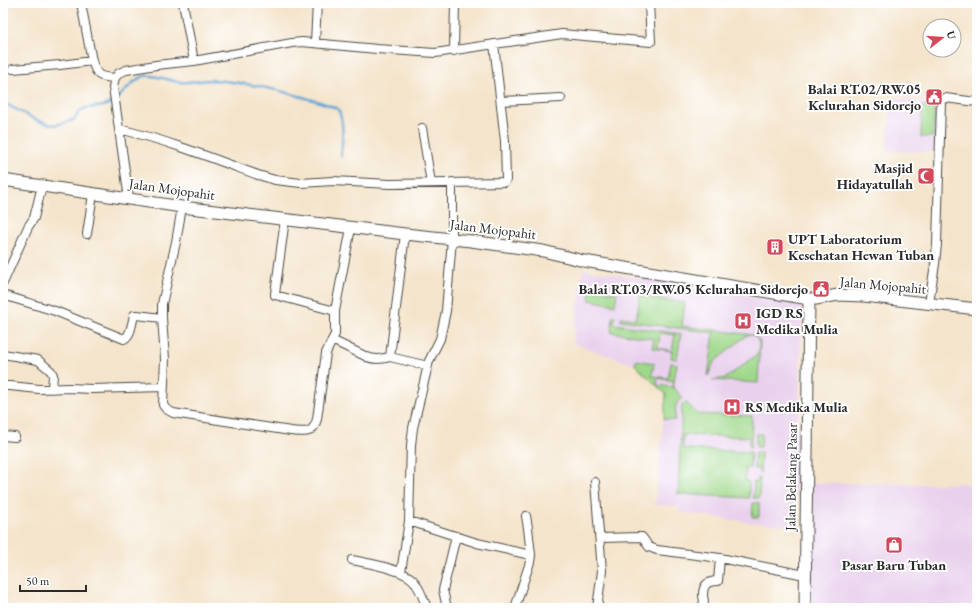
<svg xmlns="http://www.w3.org/2000/svg" width="980" height="611" viewBox="0 0 980 611" font-family="'EB Garamond',serif">
<rect width="100%" height="100%" fill="#fff"/>
<filter id="ink" filterUnits="userSpaceOnUse"><feTurbulence type="fractalNoise" baseFrequency=".025" numOctaves="2"/><feDisplacementMap in="SourceGraphic" scale="8" xChannelSelector="R" yChannelSelector="G"/><feConvolveMatrix kernelMatrix="1 2 1 2 8 2 1 2 1" color-interpolation-filters="sRGB"/></filter>
<filter id="wash" filterUnits="userSpaceOnUse"><feTurbulence type="fractalNoise" baseFrequency=".012" numOctaves="4" result="noise"/><feDisplacementMap in="SourceGraphic" scale="16" xChannelSelector="R" yChannelSelector="G"/><feGaussianBlur stdDeviation="0.9" result="paint"/><feColorMatrix in="noise" values="0 0 0 0 0 0 0 0 0 0 0 0 0 0 0 0 0 1.4 0 .05"/><feComposite in="paint" operator="in"/></filter>
<g filter="url(#wash)">
<rect width="100%" height="100%" fill="#f4e4cb"/>
<path fill="#e9d1ed" d="M891,98l47,4 -2,50 -49,-1z
M583,269l210,34 6,3 2,2 1,7 -7,211 -48,-4 -68,-10v-6l-24,-1 11,-111 -31,-29 -62,-22z
M810,483l130,1 21,-1 16,1v124h-74l-1,-1h-38l-53,-1z"/>
<path fill="#9fd88a" stroke="#65825a" fill-rule="evenodd" d="M922,106l13,1 -2,30h-12z
M591,289l26,4 -2,12 -26,-5z
M640,296l45,7 -3,23 72,9 6,7 -2,41 -46,-3 14,-2 33,-25v-11l-5,-7h-7l-33,27 -6,14 6,-43 -93,-13v-3l15,2z
M613,316h2l-1,8 67,10 -4,25 -6,-1 1,-7 -20,-3 2,-9 -43,-7zM660,333l15,2 -3,16 -14,-3z
M636,360l18,3 -2,13 16,2 3,-15 6,1 -4,23 10,11 -7,6 -1,16 -11,-1 2,-25 -31,-29zM658,378l16,3 -1,6 -16,-2z
M686,402l11,12 55,2 -1,31 -2,-1v-9l-66,-2v14l68,3 -1,16h-4l-1,13 4,1v16l-71,-4 4,-89z
M756,434h6l-1,13h-5z
M755,452h6l-1,21h-1v-4h-5z
M758,478h2l-1,20h-6l1,-16h4z
M753,503h6v14h-7z
M828,606l50,1 24,-1 1,2h-76z"/>
<g fill="none" stroke-linecap="round" stroke-linejoin="round">
<path stroke="#5da2d3" stroke-width="2.5" d="M117,99c7,-7 18,-21 28,-23 8,-2 25,5 35,6 10,1 20,-2 31,-2 32,2 64,9 95,18 11,3 22,6 32,11 7,14 4,32 3,47
M3,104h3l30,16 13,4 7,1 17,-5 3,-3 4,-6 6,-3 18,-2 9,-4"/>
</g>
</g>
<g filter="url(#ink)">
<g fill="none" stroke-linecap="round" stroke-linejoin="round">
<g stroke="#494743" stroke-width="10">
<path id="street" d="M81,3l11,58c5,15 6,16 23,17
M183,3l11,58
M315,43l2,-40
M454,51l1,-48
M13,69l47,-4 32,-4
M501,101l60,-3
M422,128l9,55
M119,129c47,11 93,29 139,46l17,5 26,3 32,-2 57,3 115,-2 1,-2 -1,-39 -11,-97
M129,199l-16,-112 2,-9 4,-5 7,-3 30,-5 38,-4 98,-18 10,-1 75,7 58,4 7,-1 120,-18 89,8 -2,-39
M182,207l-6,35 -14,62v14l3,41 -2,46 3,4 7,4 118,18c14,1 22,4 26,-12l9,-66 9,-19v-23l16,-83
M285,219l-10,75v1l60,16
M87,234l6,-40
M405,234l-15,123 38,9
M3,283l25,-56 6,-9 8,-32
M3,295l52,16 69,28c7,-3 8,-16 10,-24h3l25,3
M929,303l6,-39 2,-20 4,-143 1,-2 3,-1 32,4
M332,340l35,17c8,3 14,2 23,0
M3,354l35,6 13,11 2,4 -1,14
M3,386h7l29,3 30,-1 23,1 71,-2
M3,436l12,1
M595,482l7,89 -5,37
M526,516l2,12 3,27
M409,521l68,22 54,12 -1,7 -15,46
M600,538l42,-1 7,10 8,3 63,8 85,17
M352,560c16,3 51,9 61,20 7,8 10,18 14,28
M401,572l8,-51 2,-76 2,-17 16,-67 11,-22 6,-28 6,-72v-57
M447,608l-4,-18 13,-54
M701,608c1,-2 2,-4 3,-6 0,-3 -1,-4 -1,-7 0,-11 5,-14 15,-14l2,-23"/>
</g>
<g stroke="#494743" stroke-width="13">
<path id="secondary" d="M3,180l179,27 223,27 66,7 72,10 41,10 225,38h7l22,-4 26,1 113,13
M805,608l4,-309"/>
</g>
<use href="#street" stroke="#fff" stroke-width="8"/>
<use href="#secondary" stroke="#fff" stroke-width="11"/>
</g>
</g>
<defs>
<g id="civic-square" transform="scale(0.9)"><rect x="-9" y="-9" width="18" height="18" rx="4" fill="#d1495b" stroke="#fff"/><path d="M-.6-6.5H3V-4.5H.6V-3L4-1V1h2V6H-6V1h2V-1L-.6-3ZM-1.2 2.5V6h2.4V2.5Z" fill="#fff"/></g>
<g id="mosque-square" transform="scale(0.9)"><rect x="-9" y="-9" width="18" height="18" rx="4" fill="#d1495b" stroke="#fff"/><path d="M3.5-4.9A6 6 0 1 0 3.5 4.9A5 5 0 1 1 3.5-4.9Z" fill="#fff"/></g>
<g id="building-square" transform="scale(0.9)"><rect x="-9" y="-9" width="18" height="18" rx="4" fill="#d1495b" stroke="#fff"/><path d="M-4-6H4V6H1V3H-1V6H-4ZM-2.5-4.3h1.7v1.8h-1.7ZM.8-4.3h1.7v1.8H.8ZM-2.5-1h1.7V.8h-1.7ZM.8-1h1.7V.8H.8Z" fill="#fff"/></g>
<g id="hospital-square" transform="scale(0.9)"><rect x="-9" y="-9" width="18" height="18" rx="4" fill="#d1495b" stroke="#fff"/><path d="M-5-5h3v3.5h4V-5h3V5h-3V1.5h-4V5h-3Z" fill="#fff"/></g>
<g id="shop-square" transform="scale(0.9)"><rect x="-9" y="-9" width="18" height="18" rx="4" fill="#d1495b" stroke="#fff"/><path d="M-5-2.5h2.3a2.7 3.5 0 0 1 5.4 0H5L5.5 6h-11ZM-1.5-2.5h3a1.5 2.3 0 0 0-3 0Z" fill="#fff"/></g>
</defs>
<g fill-rule="evenodd">
<use href="#civic-square" x="934" y="97"/>
<use href="#mosque-square" x="926" y="176"/>
<use href="#building-square" x="775" y="247"/>
<use href="#civic-square" x="821" y="289"/>
<use href="#hospital-square" x="743" y="321"/>
<use href="#hospital-square" x="732" y="407"/>
<use href="#shop-square" x="894" y="545"/>
</g>
<g text-anchor="middle" stroke-width="4" stroke-linejoin="round" paint-order="stroke">
<g font-size="14" font-weight="bold" fill="#2b2b2b" stroke="#fff" text-anchor="end">
<text x="921" y="94">Balai RT.02/RW.05<tspan x="921" dy="16">Kelurahan Sidorejo</tspan></text>
<text x="913" y="173">Masjid<tspan x="913" dy="16">Hidayatullah</tspan></text>
<text x="788" y="244" text-anchor="start">UPT Laboratorium<tspan x="788" dy="16">Kesehatan Hewan Tuban</tspan></text>
<text x="808" y="294">Balai RT.03/RW.05 Kelurahan Sidorejo</text>
<text x="756" y="318" text-anchor="start">IGD RS<tspan x="756" dy="16">Medika Mulia</tspan></text>
<text x="745" y="412" text-anchor="start">RS Medika Mulia</text>
<text x="894" y="570" text-anchor="middle">Pasar Baru Tuban</text>
</g>
<g font-size="14" fill="#2b2b2b" stroke="#fff">
<text transform="translate(172 189) rotate(8)" y="5">Jalan Mojopahit</text>
<text transform="translate(493 229) rotate(7)" y="5">Jalan Mojopahit</text>
<text transform="translate(883 285) rotate(5)" y="5">Jalan Mojopahit</text>
<text transform="translate(791 477) rotate(-89)" y="5">Jalan Belakang Pasar</text>
</g>
</g>
<rect width="980" height="611" fill="none" stroke="#fff" stroke-width="16"/>
<g transform="translate(942 38) rotate(73)"><circle r="19" fill="#ffffff" stroke="#aaaaaa"/>
<path d="M0-3L7 15L0 10L-7 15Z" fill="#d1495b"/>
<text y="-6" font-size="11" font-weight="bold" text-anchor="middle" fill="#2b2b2b">U</text>
</g>
<path d="M20 585v6h66v-6" fill="none" stroke="#2b2b2b" stroke-width="2"/>
<text x="26" y="585" font-size="12" fill="#2b2b2b" stroke="#ffffff" stroke-width="3" paint-order="stroke">50 m</text>
</svg>
